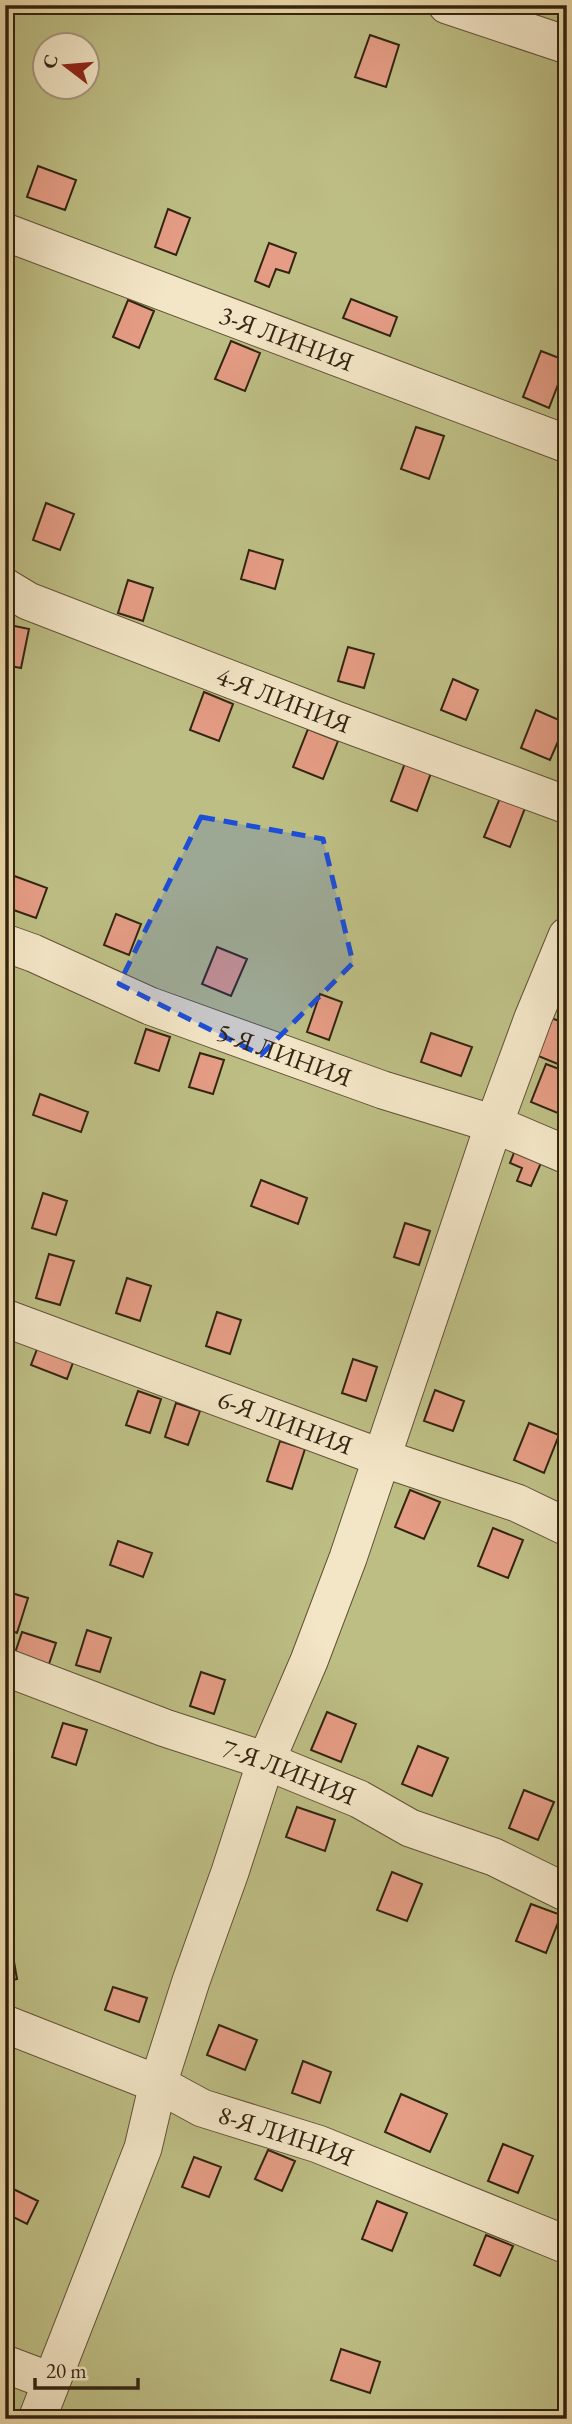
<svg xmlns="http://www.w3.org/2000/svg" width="572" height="2424" viewBox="0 0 572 2424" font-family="'EB Garamond',serif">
<rect width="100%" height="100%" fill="#ecd9a9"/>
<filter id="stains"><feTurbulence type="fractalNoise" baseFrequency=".00286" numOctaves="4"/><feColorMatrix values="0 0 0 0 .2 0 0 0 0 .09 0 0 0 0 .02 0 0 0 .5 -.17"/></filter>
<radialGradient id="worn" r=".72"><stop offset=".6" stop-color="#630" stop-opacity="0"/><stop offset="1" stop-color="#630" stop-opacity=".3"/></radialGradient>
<path fill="#bdbe84" stroke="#78714a" stroke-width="2" fill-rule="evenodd" d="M5,5h562v2414h-562zM46,46h42v42h-42z"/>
<path fill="#e59d85" stroke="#322411" stroke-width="2" d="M370,35l29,10 -13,42 -31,-10z
M38,166l38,14 -11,30 -38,-13z
M168,209l22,9 -14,37 -21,-8z
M269,243l27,10 -7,20 -13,-4 -7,18 -14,-6z
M351,299l46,18 -7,19 -47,-18z
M128,300l26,11 -15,37 -26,-11z
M231,341l29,12 -15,38 -30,-12z
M541,351l26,10 -18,47 -26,-11z
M416,427l28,9 -15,43 -28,-10z
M46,503l28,11 -14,36 -27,-10z
M249,550l34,10 -8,29 -34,-10z
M128,580l25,8 -10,33 -25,-8z
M5,624l24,5 -8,39 -16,-3z
M348,647l26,7 -10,34 -26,-7z
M453,679l25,11 -12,30 -25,-10z
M204,692l29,12 -14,37 -29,-11z
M536,710l30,13 -16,37 -29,-12z
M308,729l30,12 -15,38 -30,-12z
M405,763l26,10 -14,38 -26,-10z
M500,798l25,10 -15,39 -26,-10z
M9,874l38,14 -11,30 -31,-11v-22z
M116,914l25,10 -12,31 -25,-10z
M217,947l30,12 -16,37 -29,-12z
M320,994l22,8 -13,38 -22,-8z
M546,1016l21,8v24l-7,17 -29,-12z
M146,1029l24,8 -11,34 -24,-8z
M431,1033l41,14 -11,29 -40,-14z
M200,1053l24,7 -11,34 -24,-7z
M546,1064l21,8v39l-2,5 -34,-14z
M40,1094l48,18 -7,20 -48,-17z
M517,1145l27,11 -13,30 -14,-5 5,-13 -12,-5z
M261,1180l46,18 -9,26 -47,-18z
M43,1193l24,8 -11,34 -24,-7z
M405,1223l25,8 -11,34 -25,-8z
M49,1254l25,7 -14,44 -24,-7z
M127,1278l24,8 -11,35 -24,-8z
M217,1312l24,8 -11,34 -24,-8z
M39,1344l36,13 -8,22 -36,-14z
M353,1359l24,8 -11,34 -24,-8z
M435,1390l29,11 -11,30 -29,-10z
M138,1391l23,8 -11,34 -24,-8z
M176,1403l24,8 -12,34 -23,-8z
M529,1423l30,12 -15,38 -30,-13z
M280,1441l25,8 -13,40 -25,-8z
M410,1490l30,12 -16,37 -29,-12z
M493,1528l30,12 -15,38 -30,-12z
M118,1541l34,12 -9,24 -33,-12z
M5,1591l23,7 -11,35 -12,-5z
M87,1630l24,8 -11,34 -24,-7z
M22,1632l34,11 -8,24 -34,-11z
M201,1672l24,8 -11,34 -24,-8z
M327,1712l29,12 -15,38 -30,-12z
M63,1723l24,7 -11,35 -24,-8z
M418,1746l30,12 -16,38 -30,-12z
M524,1790l30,12 -16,38 -29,-12z
M297,1807l38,13 -10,31 -39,-14z
M392,1872l30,12 -15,37 -30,-11z
M531,1904l30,11 -15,38 -30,-12z
M13,1956l4,23 -12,3v-25z
M113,1987l34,11 -8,24 -34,-12z
M219,2025l38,15 -12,30 -38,-15z
M303,2061l28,11 -11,31 -28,-10z
M401,2094l46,20 -17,38 -45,-20z
M503,2144l30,12 -15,37 -30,-12z
M268,2150l27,11 -13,30 -27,-12z
M194,2157l27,10 -12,30 -27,-10z
M5,2185l33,16 -11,23 -22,-11z
M377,2201l30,12 -15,38 -30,-12z
M486,2235l27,11 -13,30 -26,-11z
M567,2283v22l-8,-3z
M341,2349l39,13 -10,31 -39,-13z"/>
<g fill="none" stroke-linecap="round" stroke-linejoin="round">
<g stroke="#605137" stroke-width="39">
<g id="street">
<path d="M447,5l120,40"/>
<path id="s1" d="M5,232l562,212"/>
<path id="s2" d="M5,587l23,14 308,119 231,85"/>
<path id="s3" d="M5,943l28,10 117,53 233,84 111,34 73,31"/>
<path id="s4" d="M5,1318l377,140 135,45 50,24"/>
<path id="s5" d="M5,1667l160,61 101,33 93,38 51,29 84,29 73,36"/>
<path id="s6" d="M5,2024l153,60 44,24 116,36 249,101"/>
<path d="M5,2364l45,17"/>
<path d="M37,2419l106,-271 15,-64 33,-103 39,-109 36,-111 43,-100 39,-103 146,-434 39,-106 34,-82"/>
</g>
</g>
<use href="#street" stroke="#f3e6c7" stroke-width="37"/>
</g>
<path fill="#1d4ed8" fill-opacity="0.2" stroke="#1d4ed8" stroke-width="5" stroke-dasharray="14 9" stroke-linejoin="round" d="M201,817l122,22 30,124 -92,92 -142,-71z"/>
<g text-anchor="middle" stroke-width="5" stroke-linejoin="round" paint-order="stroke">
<g font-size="26" fill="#322411" stroke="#f3e6c7">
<text dy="9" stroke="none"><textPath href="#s1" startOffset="301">3-Я ЛИНИЯ</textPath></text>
<text dy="9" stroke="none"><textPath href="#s2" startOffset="301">4-Я ЛИНИЯ</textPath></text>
<text dy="9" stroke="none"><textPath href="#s3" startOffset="301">5-Я ЛИНИЯ</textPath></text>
<text dy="9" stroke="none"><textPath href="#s4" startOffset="299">6-Я ЛИНИЯ</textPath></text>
<text dy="9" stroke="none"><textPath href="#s5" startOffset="303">7-Я ЛИНИЯ</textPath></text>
<text dy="9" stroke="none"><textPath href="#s6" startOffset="303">8-Я ЛИНИЯ</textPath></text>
</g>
</g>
<rect width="572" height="2424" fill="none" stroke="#ecd9a9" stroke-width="28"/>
<rect x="7" y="7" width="558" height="2410" fill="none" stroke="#322411" stroke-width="3.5"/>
<rect x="14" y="14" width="544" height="2396" fill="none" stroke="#322411" stroke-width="2"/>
<g transform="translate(66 66) rotate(286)"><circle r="33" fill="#f3e6c7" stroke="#a6987e" stroke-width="2"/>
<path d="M0-5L12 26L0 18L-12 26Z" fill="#8f2418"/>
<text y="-10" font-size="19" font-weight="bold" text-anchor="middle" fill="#322411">С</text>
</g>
<path d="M35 2378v10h103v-10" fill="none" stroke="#322411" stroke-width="3.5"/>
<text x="46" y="2378" font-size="21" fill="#322411" stroke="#f3e6c7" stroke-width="5" paint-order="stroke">20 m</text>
<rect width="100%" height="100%" filter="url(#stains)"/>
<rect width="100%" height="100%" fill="url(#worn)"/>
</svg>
